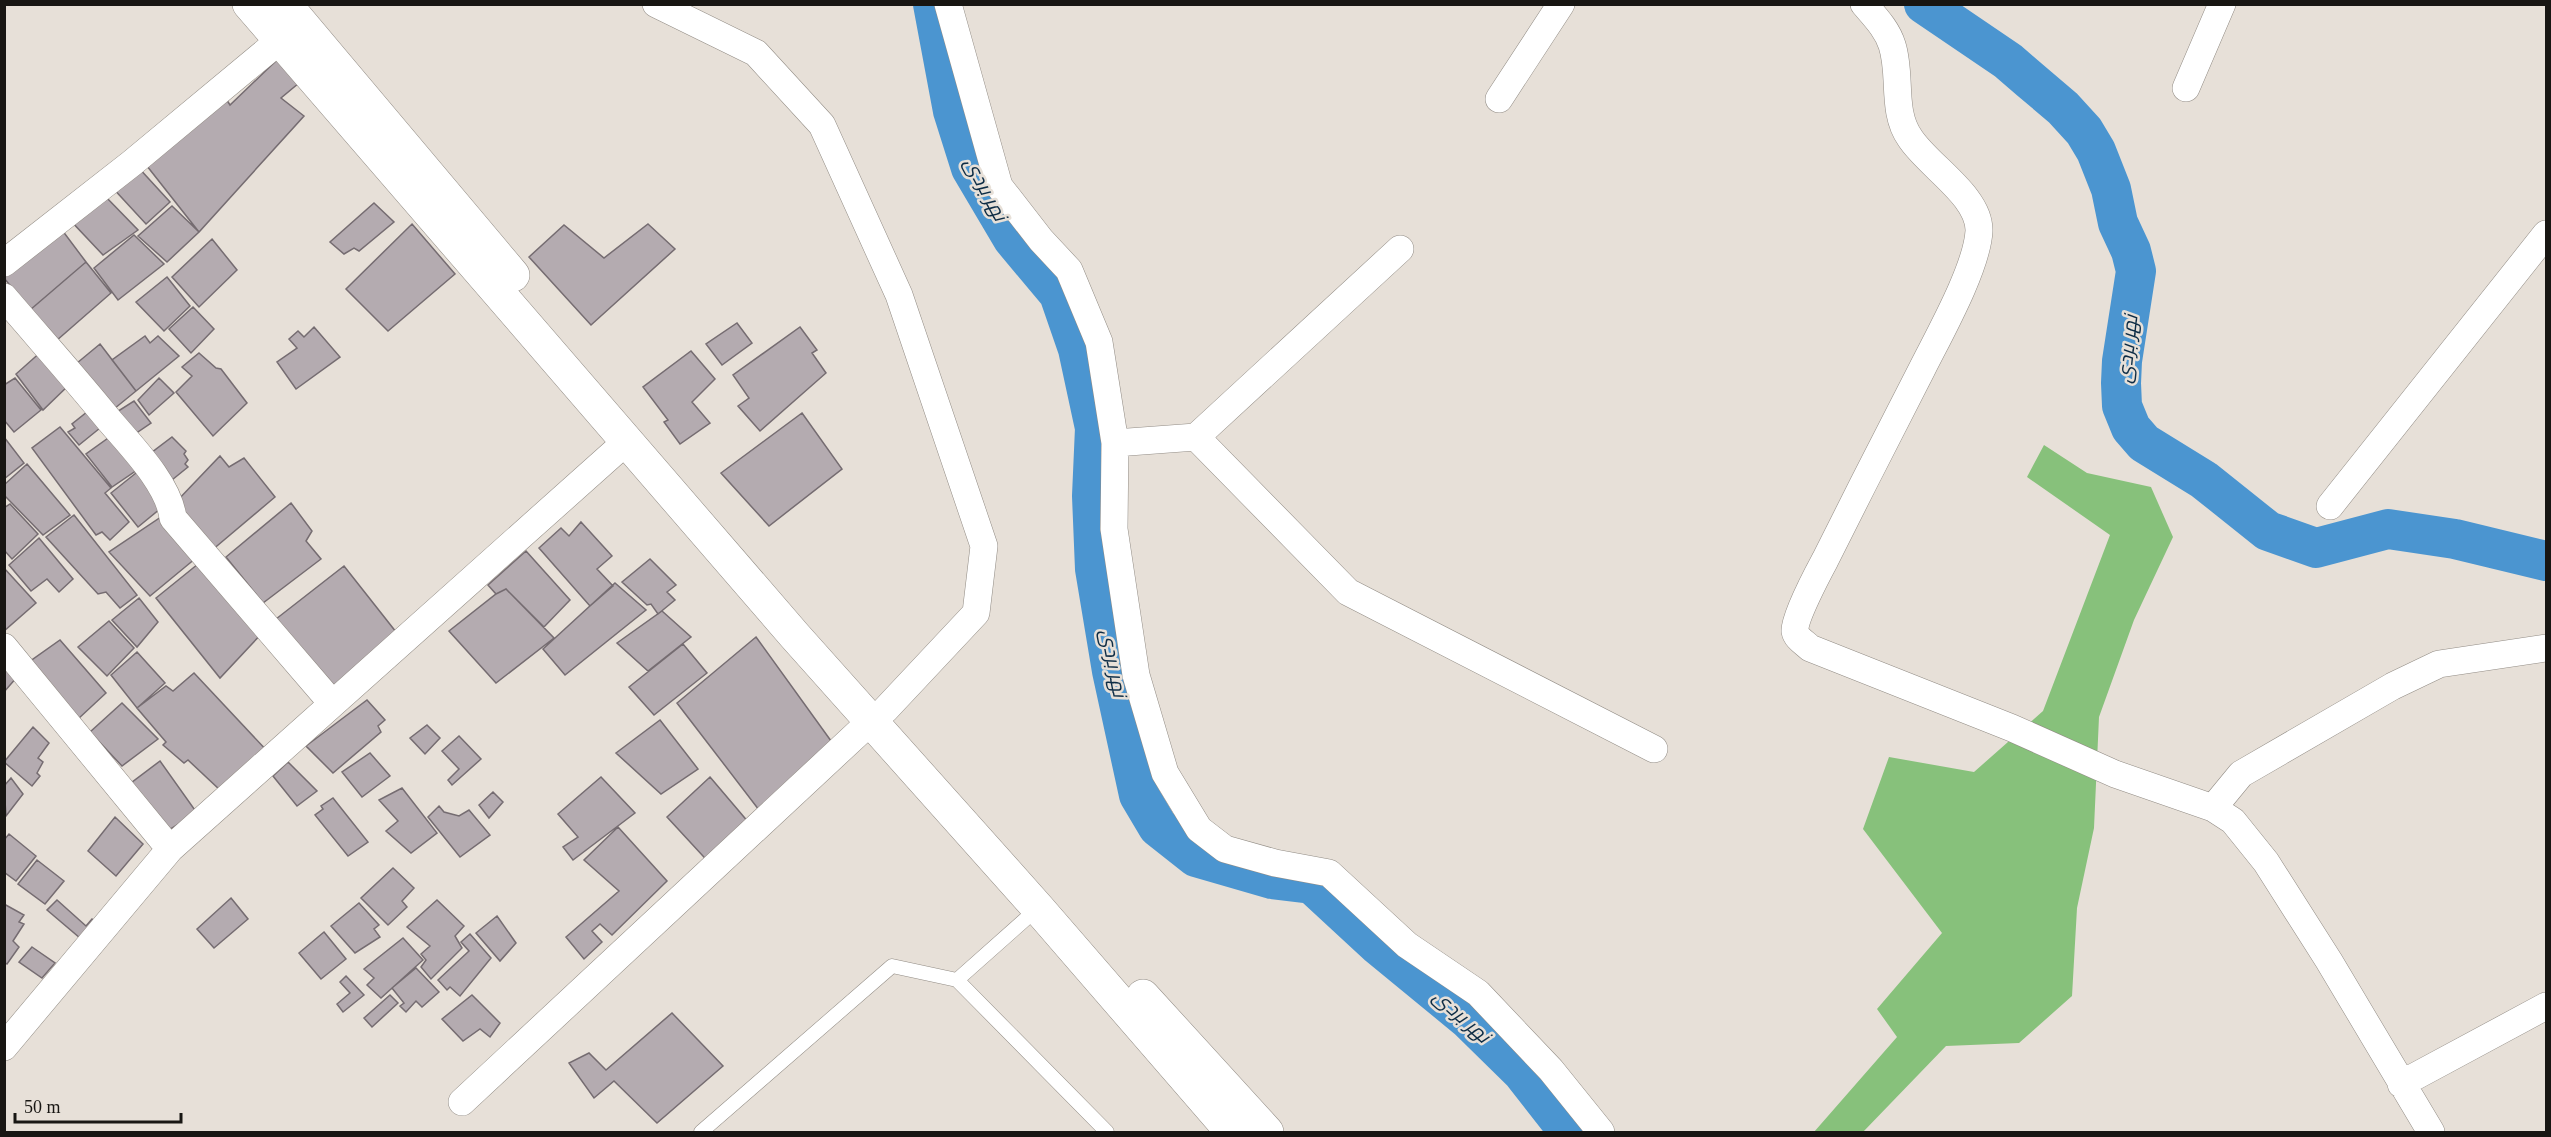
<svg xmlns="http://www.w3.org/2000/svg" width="2551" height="1137" viewBox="0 0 2551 1137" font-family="'Times New Roman',Cairo,serif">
<rect width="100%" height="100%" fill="#e7e0d8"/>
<path fill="#87c17b" d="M2044,445l43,28 64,14 22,50 -39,83 -35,97 -5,111 -17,80 -5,88 -53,47 -73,3 -83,86h-49l83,-95 -20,-28 65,-76 -79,-104 26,-72 85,15 69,-61 67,-176 -83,-58z"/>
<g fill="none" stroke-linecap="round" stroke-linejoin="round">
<path stroke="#4b95d0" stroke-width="40" d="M933,4l20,107 18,57 42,71 46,55 19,55 17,79 -3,68 3,73 17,102 27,124 19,32 38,30 76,22 40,5 66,61 90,74 54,53 47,60
M1924,4l84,57 22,19 33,28 21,23 12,20 15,38 7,34 13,28 5,20 -14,90 -1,22 1,23 9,22 13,15 60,37 64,51 48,17 72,-19 67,10 91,22"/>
</g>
<path fill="#b4abb0" stroke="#756c71" stroke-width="1.5" d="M278,59l21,24 -18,15 23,18 -105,116 -52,-66 76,-72 7,11z
M137,166l33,36 -24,22 -35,-38z
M104,195l34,35 -35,25 -33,-35z
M374,203l20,19 -35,29 -5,-3 -10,6 -14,-12z
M172,206l27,26 -32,30 -29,-26z
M412,224l43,50 -67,57 -42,-42z
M648,224l27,25 -84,76 -62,-68 35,-32 40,33z
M59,226l27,36 -56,48 -26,-32v-5z
M134,235l30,29 -46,36 -24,-32z
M212,239l25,31 -38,37 -27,-30z
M86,262l25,31 -55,48 -26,-31z
M167,277l23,29 -26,25 -28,-29z
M193,307l21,22 -23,24 -22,-24z
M737,323l15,20 -30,22 -16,-21z
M314,327l26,30 -44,32 -19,-27 20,-14 -8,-9 9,-8 6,6z
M800,327l17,23 -5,3 14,20 -66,58 -22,-25 11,-8 -16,-23z
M145,336l5,7 8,-7 21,20 -43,35 -24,-31z
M100,344l36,47 -27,22 -38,-45z
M43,350l28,33 -28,27 -27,-36z
M691,351l24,28 -23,23 18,21 -30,21 -16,-22 4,-2 -25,-33z
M199,353l17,15 5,1 26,34 -34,33 -37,-44 16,-16 -10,-9z
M15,378l26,32 -27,22 -10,-12v-35z
M159,378l15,15 -25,22 -11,-15z
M134,401l17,22 -22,15 -17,-23z
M92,408l13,16 -26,21 -11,-13 7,-4 -3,-4z
M802,413l40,56 -73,57 -48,-53z
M60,427l51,61 -6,5 24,29 -19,18 -8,-8 -6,3 -64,-87z
M111,436l26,34 -25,17 -26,-33z
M4,437l20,26 -20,16z
M172,437l14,14 -2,3 4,6 -3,4 3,3 -21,17 -20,-28z
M220,456l9,11 15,-9 31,39 -64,54 -36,-48z
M27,464l43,51 -27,20 -39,-40v-10z
M141,469l25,35 -28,23 -27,-34z
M291,503l21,28 -6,10 15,18 -58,44 -37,-46z
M10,504l28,30 -26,25 -8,-9v-42z
M74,515l63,80 -17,13 -14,-16 -8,2 -52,-57z
M161,517l35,41 -46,38 -41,-44z
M581,522l31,34 -15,13 16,17 -23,20 -51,-58 22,-20 8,8z
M39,538l34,41 -14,13 -12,-13 -16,12 -22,-26z
M526,551l44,49 -26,27 -38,-38 -10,5 -8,-9z
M650,559l26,26 -9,7 8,8 -17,14 -7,-10 -4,1 -25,-23z
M203,560l61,71 -44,47 -64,-80z
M344,566l56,71 -62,53 -62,-71z
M4,568l32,35 -32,28z
M615,583l31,27 -81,65 -22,-26z
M506,589l48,49 -58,45 -47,-52 47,-37z
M139,598l19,24 -21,25 -25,-27z
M662,611l29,26 -43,34 -31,-28z
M109,621l25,27 -27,28 -29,-29z
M756,637l83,115 -73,67 -89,-116z
M60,640l46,53 -29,27 -48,-58z
M683,644l24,29 -53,42 -25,-28z
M137,652l28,31 -28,25 -26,-33z
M4,662l13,15 -13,15z
M194,673l75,80 -49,37 -32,-30 -4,3 -21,-18 3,-3 -29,-34 29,-22 7,5z
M367,700l18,20 -7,6 3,6 -48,41 -27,-27z
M122,703l36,36 -36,27 -32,-34z
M660,720l38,49 -37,25 -45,-41z
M427,725l13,13 -15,16 -15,-16z
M33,727l16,16 -11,15 5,4 -6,11 3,3 -8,10 -28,-24z
M459,736l22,23 -29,26 -4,-5 11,-11 -17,-18z
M370,753l20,23 -28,21 -20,-25z
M160,761l37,52 -33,20 -37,-47z
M288,762l29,29 -20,15 -24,-30z
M601,777l34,36 -62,47 -10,-13 15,-10 -20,-23z
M710,777l45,53 -41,38 -47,-51z
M11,778l12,16 -17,22 -2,-30z
M402,788l35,45 -26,20 -25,-22 12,-10 -19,-21z
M493,792l10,10 -14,16 -10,-13z
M333,798l35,44 -20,14 -33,-41 8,-6 -2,-3z
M439,806l5,6 15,4 10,-6 21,25 -30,22 -32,-40z
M115,817l28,27 -27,32 -28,-25z
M618,827l49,54 -55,54 -12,-11 -8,7 10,11 -18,17 -18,-22 53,-46 -35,-31z
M9,834l27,22 -20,25 -12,-9v-32z
M37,860l27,21 -19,23 -27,-20z
M393,868l21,20 -12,13 5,6 -19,18 -27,-27z
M231,898l17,21 -34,29 -17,-19z
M57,900l29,26 6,-7 4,3 -16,16 -33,-28z
M437,900l27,26 -9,10 7,12 -31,31 -10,-12 5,-7 -5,-6 9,-8 -23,-19z
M359,903l20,22 -5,4 6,8 -25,16 -24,-27z
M4,904l20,11 -5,7 5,2 -11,17 6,6 -12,17 -3,-2z
M497,916l19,27 -16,18 -24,-28z
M324,932l22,27 -25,20 -22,-26z
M470,934l21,24 -31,38 -10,-9 -3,3 -9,-10 31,-29 -8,-9z
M403,938l20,22 -42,38 -14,-13 7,-7 -10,-9z
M32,947l23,16 -13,15 -23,-16z
M416,968l23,24 -17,15 -6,-6 -10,11 -6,-6 4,-3 -12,-15z
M346,976l18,19 -21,17 -6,-8 13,-11 -10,-11z
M390,995l8,8 -26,24 -8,-9z
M472,995l28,28 -10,14 -10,-8 -17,12 -21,-22z
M672,1013l51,53 -66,57 -43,-42 -20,17 -25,-35 20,-10 17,17z"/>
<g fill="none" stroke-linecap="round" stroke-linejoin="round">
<g stroke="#928c85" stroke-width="15">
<path id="service" d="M957,980l81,-72
M701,1132l191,-166 65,14 150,152"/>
</g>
<g stroke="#928c85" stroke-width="28">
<path id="minor" d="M656,4l100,49 66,72 77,170 85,251 -8,67 -91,97
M948,4l51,182 42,54 28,30 30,72 16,101 -1,86 22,146 29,98 34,56 26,20 50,14 54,10 78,72 71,48 73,77 50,62
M1864,4c11,13 23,25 28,41 10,30 -1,66 18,93 18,28 70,58 69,93 -2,37 -40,104 -57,138 -33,64 -65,127 -97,191 -7,13 -31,58 -30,71 1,7 10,12 15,17l202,80 103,46 98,34 20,13 33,41 63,99 102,171
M2186,88l36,-84
M1499,99l62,-95
M4,263l128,-100 148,-123
M4,297c35,41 71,81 105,123 22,26 60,64 64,98l159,185
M1196,437l204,-188
M1115,443l81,-6 152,155 306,157
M2330,506l216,-272
M4,647l166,202
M2213,808l28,-34 152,-88 46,-22 107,-16
M4,1047l166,-198 457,-408
M2401,1084l145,-78
M462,1102l409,-381"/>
</g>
<g stroke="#928c85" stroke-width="34">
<path id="secondary" d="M249,4l546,632 243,272 194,224
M285,4l228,271
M1143,996l124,136"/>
</g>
<use href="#service" stroke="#fff" stroke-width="14"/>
<use href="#minor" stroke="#fff" stroke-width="27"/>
<use href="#secondary" stroke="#fff" stroke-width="33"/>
</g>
<g text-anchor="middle" stroke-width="5" stroke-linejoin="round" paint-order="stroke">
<g font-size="20" font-style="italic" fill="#0d2c45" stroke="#e7e0d8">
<text transform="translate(986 189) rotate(62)" y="7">نهر بردى</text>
<text transform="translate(2127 349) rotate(-84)" y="7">نهر بردى</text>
<text transform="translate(1114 663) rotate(79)" y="7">نهر بردى</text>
<text transform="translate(1462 1016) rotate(42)" y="7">نهر بردى</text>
</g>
</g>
<rect width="2551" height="1137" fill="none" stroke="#181613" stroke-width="12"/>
<path d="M15 1113v9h166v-9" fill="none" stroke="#181613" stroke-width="3"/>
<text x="24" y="1113" font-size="18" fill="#181613" stroke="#e7e0d8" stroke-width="4.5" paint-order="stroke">50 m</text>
</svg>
